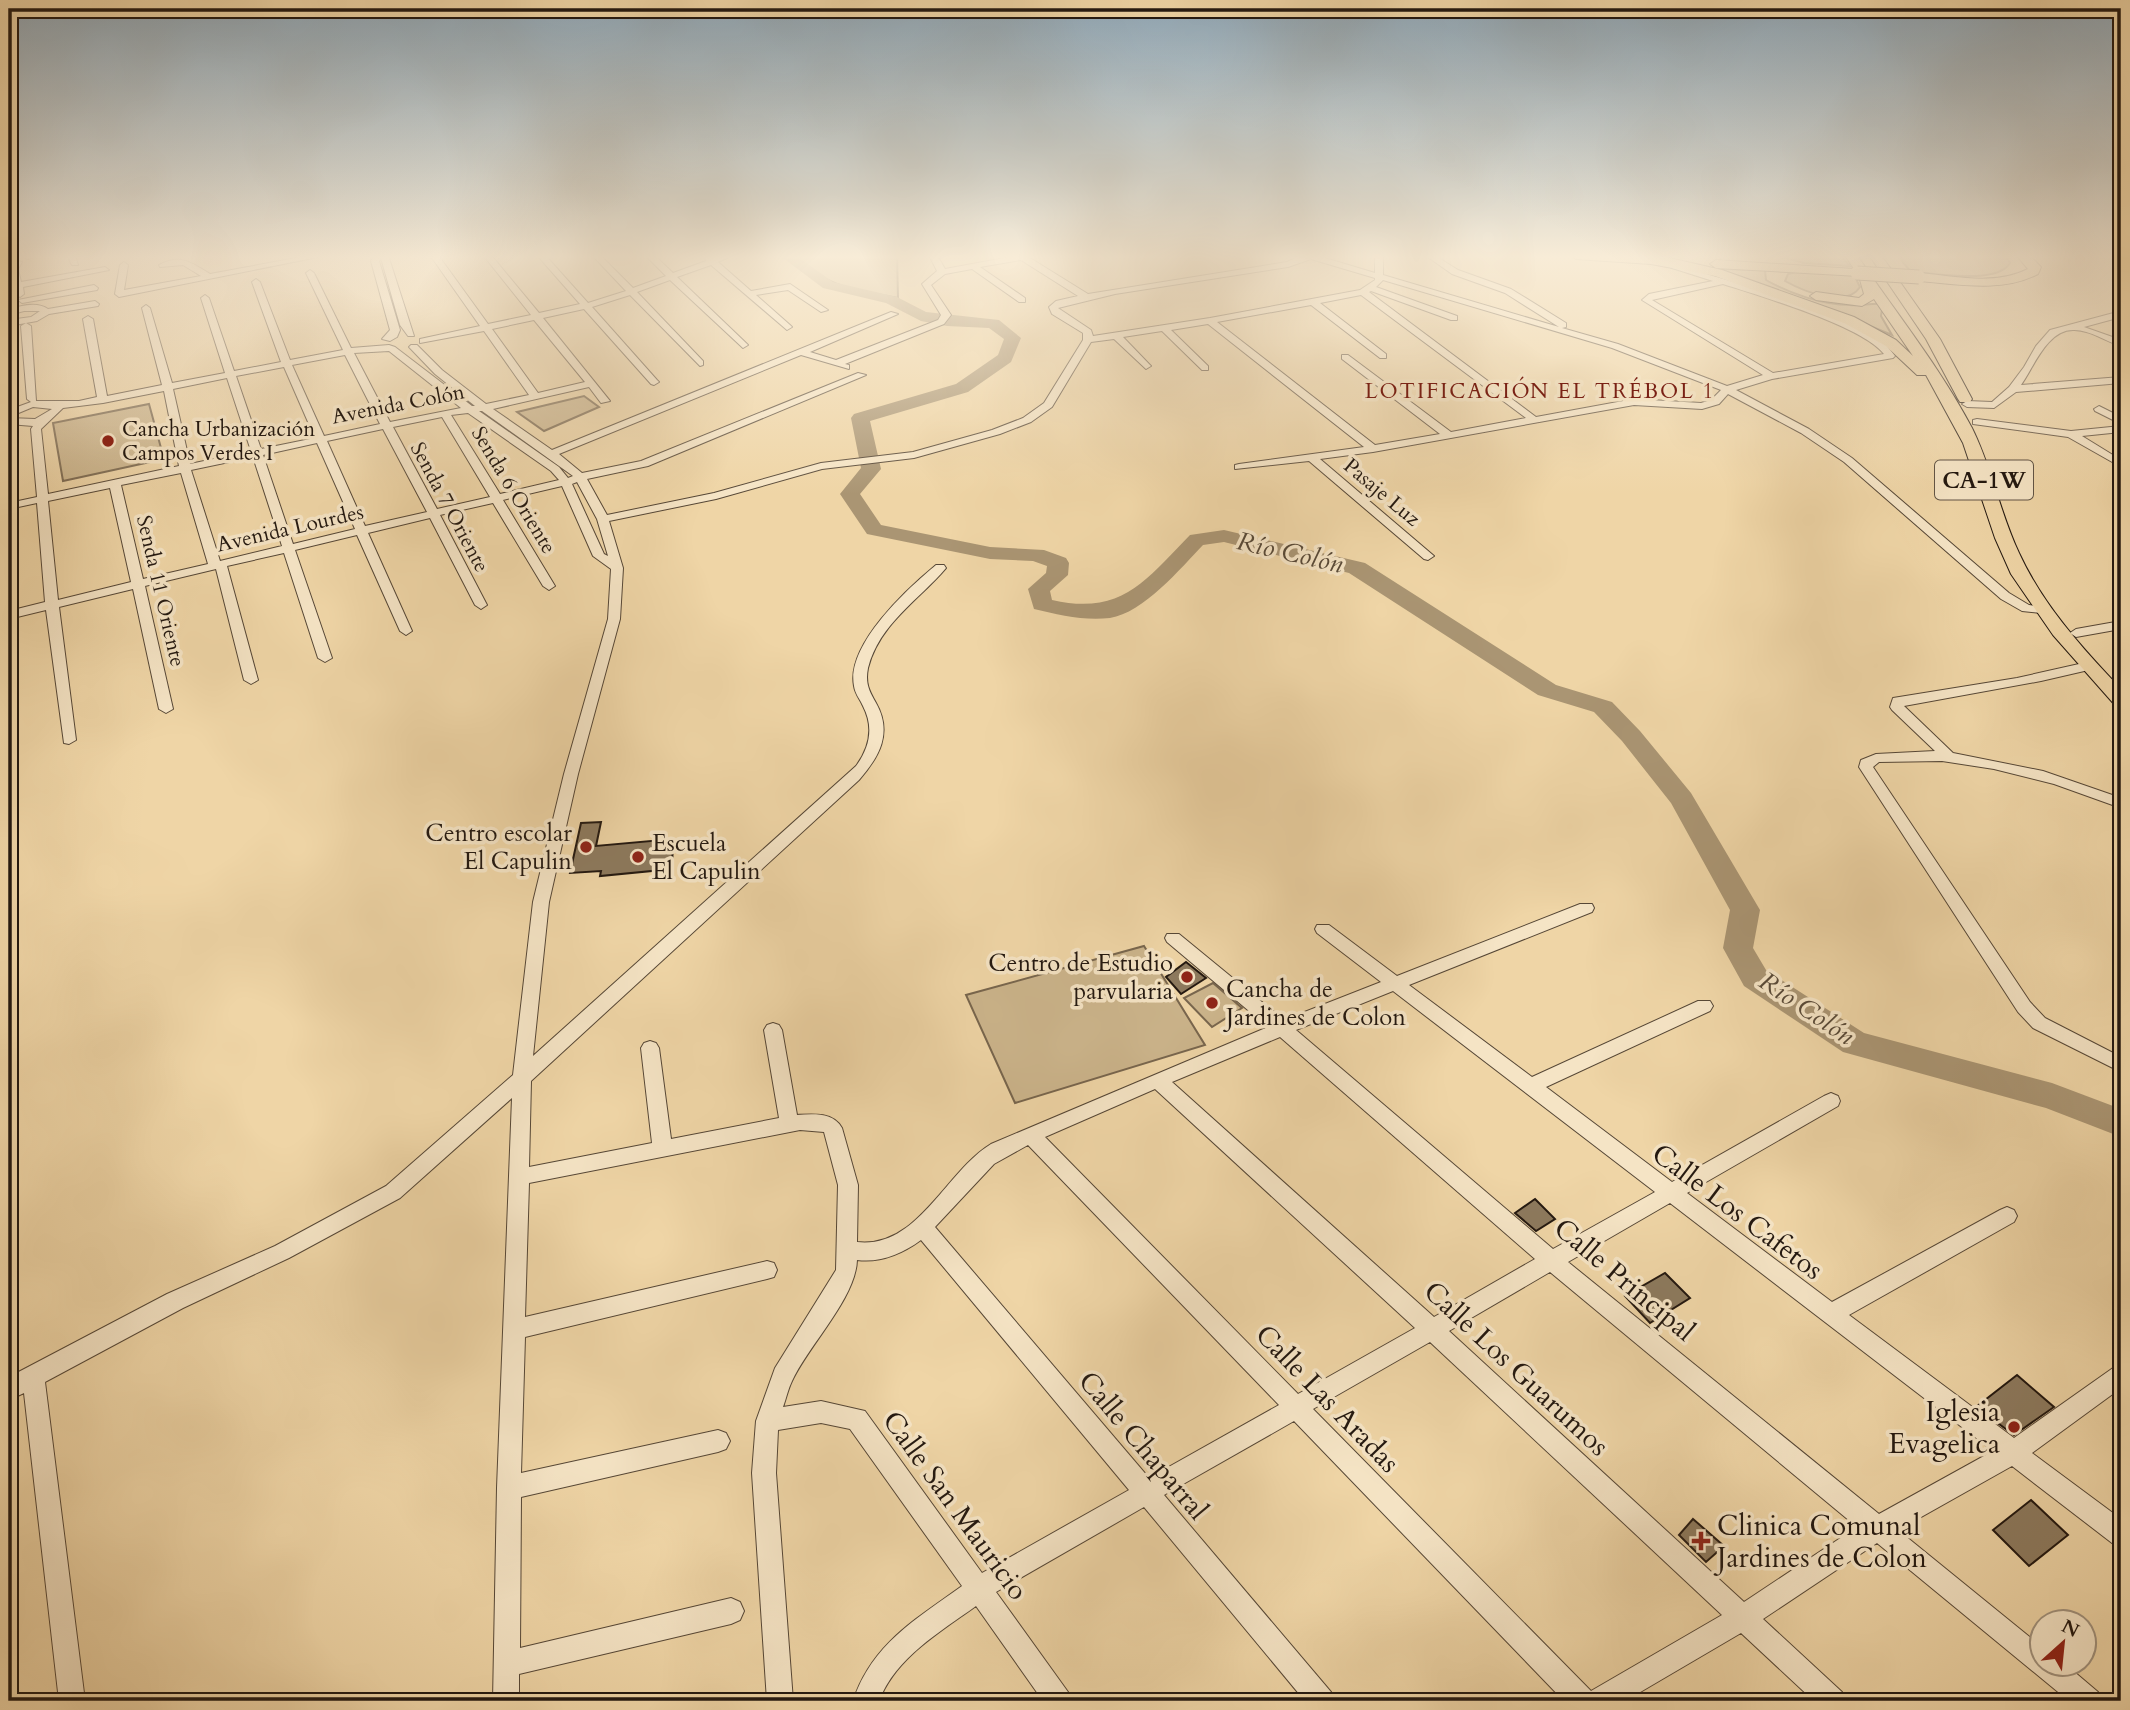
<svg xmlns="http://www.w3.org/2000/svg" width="2130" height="1710" viewBox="0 0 2130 1710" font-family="Cardo,serif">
<rect width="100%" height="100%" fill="#efd5a6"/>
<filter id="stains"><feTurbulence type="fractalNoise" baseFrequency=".00286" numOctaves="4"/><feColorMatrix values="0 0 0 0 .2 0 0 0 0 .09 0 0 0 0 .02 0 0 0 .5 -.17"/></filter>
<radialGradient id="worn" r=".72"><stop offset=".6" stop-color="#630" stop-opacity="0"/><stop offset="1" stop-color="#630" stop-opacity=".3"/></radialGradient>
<path fill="#ccb58c" stroke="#78664e" stroke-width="2" d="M791,255h106l1,43c-42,-8 -75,-12 -107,-43z
M1775,255h65l10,11 -46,-3z
M1901,255h104l5,8c-13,22 -75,10 -99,9l-9,-11z
M1712,269l53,1 1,10c23,13 56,25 84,25 11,1 21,-2 33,-1l-2,12 11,19 -78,-32z
M1796,272l58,3 6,12c-14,22 -57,4 -75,-6l3,-7z
M584,396l15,11 -55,24 -27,-19z
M149,404l15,55 -101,22 -10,-58z
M1144,946l61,99 -190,58 -49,-108z
M1213,983l29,25 -30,19 -28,-29z"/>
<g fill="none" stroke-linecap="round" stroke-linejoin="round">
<path fill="#aa9573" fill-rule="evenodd" d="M779,255h16l38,27 64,15 29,15 73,8 22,18 -10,24 -43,30 -98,29 11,48 -21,25 21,31 109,22 54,3 22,8 3,5 -1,12 -18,16 2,9c70,16 94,-20 138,-65l34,-5 141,33 191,122 56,17 28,29 51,62 69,117 -7,38 13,22 98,63 188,50 69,26v28l-75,-29 -203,-56 -99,-66 -21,-38 7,-38 -59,-107 -49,-62 -28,-29 -56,-17 -189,-122 -125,-31 -21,3c-22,23 -60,68 -93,73 -26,3 -51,-3 -76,-9l-6,-20 18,-16 1,-7 -14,-5 -43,-2 -123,-25 -27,-40 21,-26 -10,-50 3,-4 102,-30 42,-29 6,-16 -15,-11 -42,-2 -26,-5 -35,-18 -63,-15z"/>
</g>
<path fill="#8d7a5e" stroke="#231810" stroke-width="2" d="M601,822l-5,24 77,-7 -1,30 -72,7 1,-5 -31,2 11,-50z
M1186,962l20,16 -25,16 -15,-17z
M1535,1199l20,20 -19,12 -21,-18z
M1665,1273l25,25 -40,25 -25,-27z
M2017,1375l37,32 -40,28 -38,-28z
M2031,1500l37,35 -39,31 -36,-36z
M1693,1519l31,27 -18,16 -27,-27z"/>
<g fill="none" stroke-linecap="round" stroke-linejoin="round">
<g stroke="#564736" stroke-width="2">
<path id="minor" d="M27,255h14l-13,4 -4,-2z
M67,255h8l3,10h-6z
M312,255h16l-209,42 -4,-3 5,-29 4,-3 4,3 -4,25 77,-14 -18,-11 -23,2 -1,-2c21,-11 32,-3 51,9z
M375,255h13l26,81h-6l-8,-11 -19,-67 -2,3 21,69 -3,7 -7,4 -8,-2 8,-9 -19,-69z
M430,255h8l50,69 43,-9 -48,-60h8l48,58 41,-9 -43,-49h8l43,48 38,-12 -34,-36h8l33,33 33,-12 -21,-21h9l19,18 33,-12 -2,-6 9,3 21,-3 -16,7 33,29 39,-7 38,26 -7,2 -33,-22 -32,5 34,30 2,2 -5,3 -76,-65 -34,12 69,66 2,2 -5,3 -73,-68 -33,12 66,69v4l-3,1 -70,-71 -38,12 65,73 2,2 -5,3 -3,-1 -67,-75 -41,9 67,83 -9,2 -12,-16 -96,22 59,41 339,-138 7,2 -88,38 26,8 102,-40 3,-5 -19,-31 15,-13 -8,-16h8l8,14 76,-14h16l-7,3 58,36 199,-32 15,-7h13l60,18v-18h8v20l176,52 -54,-34 -53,-19 -27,-19h9l24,15 53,19 55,34v4l-4,1 56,16 109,42 36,-11 -121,-75 7,-6 64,-13 -41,-13v-4l82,24 103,38 26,15 12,15 -2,2 -121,21 -36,11 73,39 43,29 157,135 20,12 20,3v6l-27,-3 -21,-12 -157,-137 -43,-29 -73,-39 -9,10 -17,5 -68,-4 -261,47 -53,7 114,97 -6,4 -4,-1 -115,-98 -74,8v-4l4,-1 125,-17 -156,-123 -37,6 37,36v4h-6l-40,-39 -39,6 26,27 2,2 -5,3 -32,-30 -23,3 -39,65 -21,15 -31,12 -86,24 -92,11 -106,30 -107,22 14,47 -3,51 -42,155 -29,128 -16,154 323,-290c14,-19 18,-39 7,-60 -3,-7 -8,-12 -9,-20 -8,-41 53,-97 82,-121h8l2,3c-27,32 -67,56 -78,100 -3,15 1,23 8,35 17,30 3,54 -17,77l-328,301 -2,86 123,-24 -11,-95 3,-5 6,-2 6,2 3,5 12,91 108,-21 -15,-88 3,-5 6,-2 6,2 3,5 15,85c16,-1 36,-3 45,13l16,57 -1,57c61,7 88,-70 134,-98l277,-117 -101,-85 -2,-4 2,-4h12l105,86 97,-38 -64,-49 -2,-4 2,-4h12l68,51 183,-72h12l2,4 -2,4 -183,73 123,92 166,-76h12l3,5 -3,5 -164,76 126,95 152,-86 7,-3 7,3 2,5 -2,5 -151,87 145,109 168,-92 7,-3 7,3 3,6 -3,6 -165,93 165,123 99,-70 8,-3v23l-89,65 89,66v27l-9,-3 -100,-77 -114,64 144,117v17h23l33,28 4,9h-33l-192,-158 -114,76 79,73 4,9h-32l-73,-68 -116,68h-61l-270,-280 -130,74 167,197 4,9h-30l-161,-194 -148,85 72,100 4,9h-29l-67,-95c-36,26 -81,52 -97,95h-26c19,-57 62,-81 109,-115l-112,-157 -29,-6 -43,7 -2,43 17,228h-26l-15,-228 4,-52 19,-53 61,-98 2,-85 -14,-53 -24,-2 -271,53 -4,134 242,-56 7,2 3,7 -3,7 -7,2 -242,58 -4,136 197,-43 8,3 4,8 -4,8 -8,3 -197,45 -1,151 211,-50 9,4 4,9 -4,9 -9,4 -212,50v27h-26l4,-213 15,-390 -112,100 -111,60 -106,50 -138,74 40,319h-26l-35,-308 -15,7v-23l158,-83 108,-48 111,-60 127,-111 20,-173 31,-128 44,-155 3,-50 -18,-13 -31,-70 -59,14 52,86 -6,4 -6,-4 -50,-83 -53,12 47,90 -6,4 -6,-4 -45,-87 -62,15 44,98 -6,4 -6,-4 -43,-96 -62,15 37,108 -7,4 -7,-4 -34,-105 -57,13 31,114 -7,4 -7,-4 -28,-111 -71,17 28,123 -7,4 -7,-4 -26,-120 -74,18 17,133 -7,4 -5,-1 -18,-133 -37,9v-8l36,-9 -8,-99 -28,6v-6l28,-6 -6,-68 2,-3 -24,-2v-6l26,1 17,-10 -19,-2 -24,10v-7l22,-8 -4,-3 -6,-73 5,-3 5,3 5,75h43l18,-4 -14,-78 5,-3 5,3 14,77 55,-11 -20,-77 4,-3 4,3 22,75 53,-10 -24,-75 4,-3 4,3 25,73 47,-9 -29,-80 4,-3 4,3 30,78 53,-10 -37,-77 4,-3 4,3 37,75 38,-3 6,2 77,59h3l-40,-32 -26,-27 2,-2h6l25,25 44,34 43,-9 -45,-64 -64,12v-4l60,-13zM1311,259l64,19v2l-15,10 -150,28 -117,18 -2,-6 -33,-22 57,-14 173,-27zM1021,260l57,36 -22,5 -7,6 3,7 31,19v7l-39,63 -21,15 -31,12 -79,22 -92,11 -107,30 -107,22 -20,-36 61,-13 218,-91 -8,-2 -217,88 -59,12 -23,-19 242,-99 48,14v-4l-4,-1 99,-40 7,-9 -20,-30 14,-11 27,-5 47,33h6v-4l-45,-31zM1383,280l229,68 109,42 -10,10 -10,3 -67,-4 -98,18 -167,-125 2,-1 80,29h6v-4l-81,-29zM1723,284c37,12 139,42 161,70l-111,19 -121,-73zM1361,295l165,123 -75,14 -103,-77h-6v4l98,75 -65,11 -158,-123 94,-17 69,53h6v-4l-66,-51zM534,320l51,62 -47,11 -46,-64zM389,351l72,57 -71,14 -36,-69zM345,355l35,69 -56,12 -32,-71zM284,367l31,71 -54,11 -25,-73zM227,378l24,73 -61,13 -17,-75zM164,391l15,75 -131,28 -7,-65 22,-21 40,-5zM479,411h3l91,65 -5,2 -9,-11zM468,413l83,58 8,9 -59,14 -49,-79zM442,417l48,80 -53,12 -44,-82zM383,429l44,83 -62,14 -38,-85zM317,443l38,86 -62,15 -30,-89zM253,457l29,89 -62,15 -29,-91zM181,473l27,91 -65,15 -22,-94zM577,482l20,37 11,37 -4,-2 -32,-70zM110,488l21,94 -73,18 -10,-99zM1393,991l262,201 -102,57 -257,-219zM1280,1037l255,222 -101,58 -262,-235zM1155,1089l260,239 -117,66 -253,-257zM1028,1145l251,260 -130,73 -214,-251 59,-63zM1670,1203l323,248 -114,63 -311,-252zM921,1240l208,250 -147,83 -117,-162 -44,-10 -38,6c3,-8 5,-18 9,-26 16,-35 64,-83 65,-121 24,3 45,-6 64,-20zM1550,1272l307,255 -113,75 -295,-271zM1430,1342l292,273 -131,76 -278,-282z
M2105,255l16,1v5l-15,-4z
M15,260l7,2 -4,7 3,13 84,-15 4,3 -86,17 1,7 -4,3 -4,-3 -6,-25z
M94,285l4,3 -1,2 -75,13 -4,-3z
M95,301l4,3 -1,2 -49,8 -12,7 -28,5v-6l22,-3 9,-6h-16l-15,4v-6c12,-3 28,-8 39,0z
M2121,311v6l-37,10 37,13v6c-14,-4 -33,-17 -48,-16 -26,0 -39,37 -52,55l100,-8v6l-105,9 -22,16 -27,-1 -5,-3 5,-3 25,1 17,-15 15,-20 12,-21 14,-16z
M2099,406l22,11v7l-26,-13 -1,-2z
M1977,419l94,12 50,-5v6l-39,4 39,24v7l-53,-30 -95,-13v-4z
M2121,621v8l-45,8 -6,-4 6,-4z
M2088,662l7,4 -2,3 -52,12 -137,25 49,47 90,18 78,27v10l-67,-24 -60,-15 -52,-8 -63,1 -6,5 157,235 15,16 76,39v15l-88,-44 -15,-16 -159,-245 2,-7 15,-6 59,-3 -43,-41 -2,-3 3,-9 124,-20z"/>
</g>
<g stroke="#231810" stroke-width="2">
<path id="highway" d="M1570,255l95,2 57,13 132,47 42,23 17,16 -39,-57 -12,7 -46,-6 -6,-4 6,-4 43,6 5,-4 -5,-18 -143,-8 -6,-4 6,-4 138,9 -9,-14h12c38,57 83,112 115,173 20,40 28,85 47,125 24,52 63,95 102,136v17l-7,-2 -61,-69 -42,-61 -16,-36 -32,-95 -37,-68h-9l-31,-29 -42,-23 -129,-47 -64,-12 -75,-5z
M1869,255h12l59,84 32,60 -2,3h-10l-2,-3 -32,-60z
M2016,255h13l12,12 -3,7c-37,19 -79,10 -119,7l-6,-4 6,-4c35,3 76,13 109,-4z"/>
</g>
<use href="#minor" fill="#f5e4c5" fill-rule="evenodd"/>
<use href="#highway" fill="#efd5a6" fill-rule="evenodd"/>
<g stroke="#231810" stroke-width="15" stroke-linecap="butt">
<path id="highway-bridge" d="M1857,273l62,4"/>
</g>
<use href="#highway-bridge" stroke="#efd5a6" stroke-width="13"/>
</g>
<linearGradient id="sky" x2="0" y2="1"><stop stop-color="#8fa8b9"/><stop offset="0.52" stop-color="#f8ecd7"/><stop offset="1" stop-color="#f8ecd7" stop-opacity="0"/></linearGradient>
<rect width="2130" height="494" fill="url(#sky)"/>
<g fill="#8f2418" stroke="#f5e4c5" stroke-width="2.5">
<circle cx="108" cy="441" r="7"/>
<circle cx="586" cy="847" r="7"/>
<circle cx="638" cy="857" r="7"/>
<circle cx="1187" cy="977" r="7"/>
<circle cx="1212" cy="1003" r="7"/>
<circle cx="2014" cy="1427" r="7"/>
<path d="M1697.5 1530.5h7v7h7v7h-7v7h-7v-7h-7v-7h7z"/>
</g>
<g text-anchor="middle" stroke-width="7" stroke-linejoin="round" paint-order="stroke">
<g font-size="21" letter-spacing="2" fill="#7a1f14" stroke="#f5e4c5">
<text x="1540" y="398">LOTIFICACIÓN EL TRÉBOL 1</text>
</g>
<g font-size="21" fill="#231810" stroke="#f5e4c5">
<text transform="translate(398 404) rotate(-11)" y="7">Avenida Colón</text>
<text transform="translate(514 490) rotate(59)" y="7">Senda 6 Oriente</text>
<text transform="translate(1382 492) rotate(40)" y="7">Pasaje Luz</text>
<text transform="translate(450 507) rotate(62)" y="7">Senda 7 Oriente</text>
<text transform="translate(290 528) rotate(-13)" y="7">Avenida Lourdes</text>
<text transform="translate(161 591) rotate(77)" y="7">Senda 11 Oriente</text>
</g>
<g font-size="21" fill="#231810" stroke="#f5e4c5" text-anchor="start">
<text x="122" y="436">Cancha Urbanización<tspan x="122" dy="24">Campos Verdes I</tspan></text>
</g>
<rect fill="#f5e4c5" stroke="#625546" stroke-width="2" x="1935" y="460.5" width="98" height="39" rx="5"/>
<g font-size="23" font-weight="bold" fill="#231810">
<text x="1984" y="488">CA-1W</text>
</g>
<g font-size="24" fill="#231810" stroke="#f5e4c5" text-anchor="end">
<text x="572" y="841">Centro escolar<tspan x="572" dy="28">El Capulin</tspan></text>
<text x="652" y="851" text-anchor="start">Escuela<tspan x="652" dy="28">El Capulin</tspan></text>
<text x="1173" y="971">Centro de Estudio<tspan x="1173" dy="28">parvularia</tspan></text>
<text x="1226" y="997" text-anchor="start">Cancha de<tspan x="1226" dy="28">Jardines de Colon</tspan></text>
</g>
<g font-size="26" font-style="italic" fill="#594a38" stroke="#f5e4c5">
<text transform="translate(1290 552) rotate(13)" y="9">Río Colón</text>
<text transform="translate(1807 1008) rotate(34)" y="9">Río Colón</text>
</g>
<g font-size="28" fill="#231810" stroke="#f5e4c5">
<text transform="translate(1738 1211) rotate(37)" y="10">Calle Los Cafetos</text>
<text transform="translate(1625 1279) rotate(40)" y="10">Calle Principal</text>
<text transform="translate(1517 1368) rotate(43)" y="10">Calle Los Guarumos</text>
<text transform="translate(1328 1398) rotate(46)" y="10">Calle Las Aradas</text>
<text transform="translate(1144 1445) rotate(50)" y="10">Calle Chaparral</text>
<text transform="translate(956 1505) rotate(54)" y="10">Calle San Mauricio</text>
</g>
<g font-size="28" fill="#231810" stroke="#f5e4c5" text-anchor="end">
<text x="2000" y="1421">Iglesia<tspan x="2000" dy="32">Evagelica</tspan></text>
<text x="1717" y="1535" text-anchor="start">Clinica Comunal<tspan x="1717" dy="32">Jardines de Colon</tspan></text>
</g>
</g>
<rect width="2130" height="1710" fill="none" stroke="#efd5a6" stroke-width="35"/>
<rect x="10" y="10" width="2109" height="1689" fill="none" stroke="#231810" stroke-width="3.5"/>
<rect x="18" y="18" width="2095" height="1675" fill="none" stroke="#231810" stroke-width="2"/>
<g transform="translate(2063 1643) rotate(27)"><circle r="33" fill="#f5e4c5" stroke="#a1927d" stroke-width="2"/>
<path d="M0-5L12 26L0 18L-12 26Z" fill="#8f2418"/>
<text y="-10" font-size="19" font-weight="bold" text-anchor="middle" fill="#231810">N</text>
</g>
<rect width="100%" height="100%" filter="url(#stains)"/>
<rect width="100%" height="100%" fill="url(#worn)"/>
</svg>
